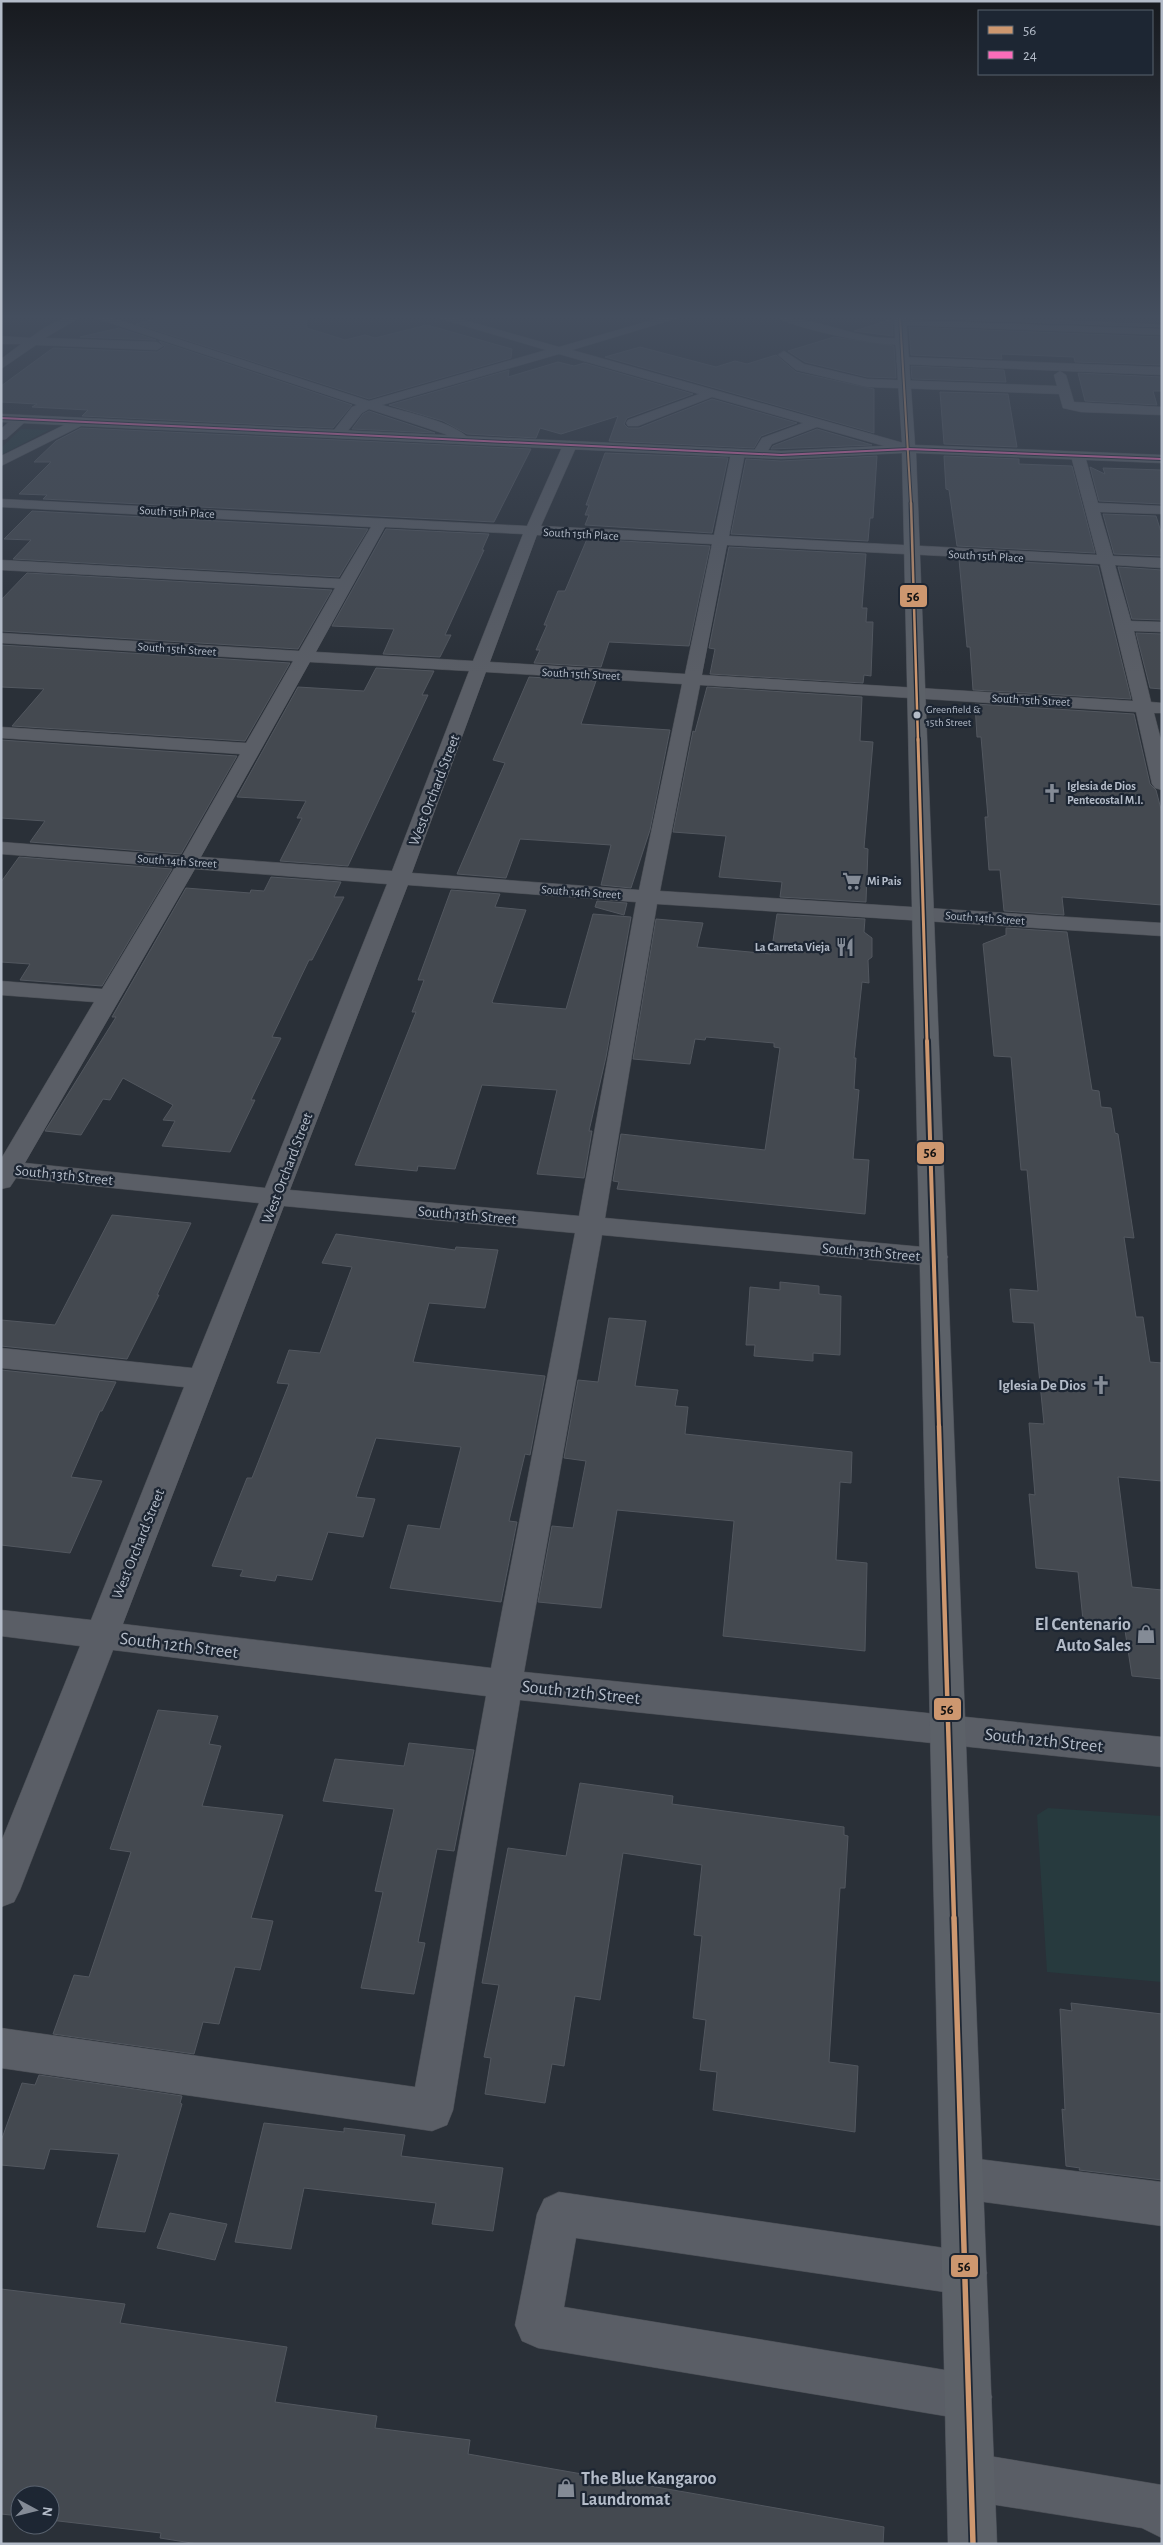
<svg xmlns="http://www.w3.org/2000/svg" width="1163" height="2545" viewBox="0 0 1163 2545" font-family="'Alegreya Sans',sans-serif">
<rect width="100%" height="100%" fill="#2a3038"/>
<path fill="#273a3e" d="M21,429l28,1 -48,25v-7z
M1048,1808l114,8v166l-115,-10 -10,-157z"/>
<path fill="#444950" stroke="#52575f" d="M159,318h147l1,10 38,12 20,-5 10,3 52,-13 85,24 -1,9 -142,41 -233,-75z
M908,318l117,1 137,6v2z
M892,319l1,17 -39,-5z
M909,327l253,10v28l-87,-3 -1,-5 -73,-3 1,5 -91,-4z
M119,328l37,12 -76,-3z
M834,337l60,9 2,32 -29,-1 -62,-15 -17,-11z
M159,341l193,64 -19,23 -251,-12 6,-6 -56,-3 5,-3 -36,-2v-16l52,-38 104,4 8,-5z
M640,347l76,20 19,-6 12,3 29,-9 20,17 78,17v44l-269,-76z
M558,362l16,4 10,-3 109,31 -66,24 -3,6 4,4h11l73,-29 85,24 -36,13 -7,12 -145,-7 9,-25 -57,18 -21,-6 -4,10 -69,-4 -24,-13 -54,-16 120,-35 -1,7z
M911,366l93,4 2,12 -94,-3z
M1078,373l84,4v14h-9l4,14 -72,-4z
M940,392l68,2 9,53 -73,-3z
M369,411l66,22 -83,-4 11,-15z
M81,428l450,21 -37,73 -451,-23 4,-4 -28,-1 32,-32h-17l22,-21z
M817,429l55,16 -101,4 2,-3z
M605,453l123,5 -16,75 -127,-8 4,-10h-4l4,-10h-3z
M877,456l-4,62h-3l-2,23 -137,-7 15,-75 35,2z
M944,456l75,3v5l53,2 23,87 -138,-7 -8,-56 -3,-1z
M1090,467l15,7 -2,-6 59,2v34l-63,-3z
M32,511l336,18 -29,48 -326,-18 18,-19 -27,-1z
M1103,514l53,2 6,19v21l-48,-2z
M386,529l103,5 -7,16h2l-39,85h6l-11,22 -57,-3 11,-25 -62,-3z
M587,539l123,7 -21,100 -80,-4 -8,25 -67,-4 6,-13h-4l11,-25h-3l14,-34h7z
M729,547l137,7 -4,54h5l-1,14h7l-2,54 -7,-1 -1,8 -153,-9 5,-25 -6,-1z
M959,559l139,7 33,133 -158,-9 -3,-43h-3z
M1118,567l44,3v50l-30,-1z
M27,573l305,17 -34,59 -297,-18v-31z
M1136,633l26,1v55l-12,-1z
M1,645l289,18 -45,78 -233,-15 32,-37 -43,-2z
M376,668l58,3 -12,24h6l-80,171 -68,-5 22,-43h-5l9,-17 -69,-4 61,-110 66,4z
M529,677l67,4 -15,43 89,6 -20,100 -19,58 -30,-3 10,-40 -91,-6 -14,39 -49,-4 48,-111 -12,-3z
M707,687l155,10 -2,44 13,1 -9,106 4,1 -2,53 -86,-5 2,-15 -63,-5 7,-41 -53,-4 20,-101 2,1z
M975,704l159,10 16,70 6,6 6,23v92l-100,-8 2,18 -60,-4 -4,-41h-11l-4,-53h3l-7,-80h-4z
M1,740l236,16 -56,98 -151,-12 15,-21 -44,-3z
M19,857l153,12 -70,117 -82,-6 10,-16 -29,-2v-80z
M271,877l70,5 -7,15h10l-32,63h-3l-37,77 9,1 -30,62h4l-25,52 -68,-6 13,-25 -12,-1 10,-15 -50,-27 -13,22 -7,-1 -22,36 -36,-4 71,-114h-4l74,-129 64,5 1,-3 13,1z
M451,890l49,4 -5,13 31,3 -34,92 1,1 73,6 27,-95 38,3 -25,140 -17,74h3l-8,47 -47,-4 20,-84 -75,-5 -27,84 -37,-3 -1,5 -62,-6 61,-153h-4l12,-32h-6z
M597,901l30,2 -3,12 -29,-8z
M777,914l88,5 -1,13 8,6v19l-4,3 1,23 -7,-1 -8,76h2l-2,31 5,1 -6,69 16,1 -4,54 -248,-25 2,-7 -6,-1 8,-47 144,16 15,-102 -6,-1v-4l-68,-6 -1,3 -10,-1 -5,25 -57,-5 23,-140 47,4 -6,24 74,7z
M1006,928l61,4 25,158 7,1 2,16 10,1 4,25 3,1 16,104 -10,-1 12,80h7l7,45 12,1v118l-44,-4 14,110 30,3v89l-30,-3 -8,-52 -41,-4 -5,-48 -42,-4 -7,-74 6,1 -6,-72 15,1 -10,-101 -21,-1 -3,-33 28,2 -11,-121h-6l-10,-113 -17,-1 -11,-112 23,-9z
M112,1215l79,8 -34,72h2l-32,64 -126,-13v-26l54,5z
M336,1234l119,16 1,-3 42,3 -13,58 -56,-5 -16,59 132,14 -15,79 -5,-1 -16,67 8,1 -16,80 -111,-14 18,-63 32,4 21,-82 -85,-9 -20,59 19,2 -12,38 -35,-5 -16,48 -35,-5 -2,6 -35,-5 3,-6 -31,-4 35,-88h5l37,-94 -12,-1 12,-33 31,3 32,-86 -30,-4z
M780,1282l39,4v8l22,2 -1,59 -27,-2v8l-59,-5 1,-11h-9l4,-58 30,3z
M609,1318l37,3 -11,65 43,4 -3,16 13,1 -3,27 167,18 -1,31 -11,-1 -4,78 31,3 -2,88 -142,-15 11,-115 -117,-11 -16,98 -63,-6 14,-76 21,2 13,-67 -22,-3 14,-78 20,2z
M1,1370l115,12 -14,29h-2l-29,66 31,4 -32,72 -69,-8z
M158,1710l60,6 -9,28 12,2 -19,60 81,9 -32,103 22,3 -13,49 -25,-3 -16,57 -16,-2 -9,32 -141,-20 21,-59 15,2 42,-125 -21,-3z
M409,1743l65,7 -20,101 -17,-2 -19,93 7,1 -11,51 -53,-6 22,-96 -8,-1 19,-82 -71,-8 12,-42 69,7z
M580,1783l93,13 -1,8 172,23v8l4,1 -3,52h-5l-11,174 29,4 -3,66 -142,-22 4,-38 -17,-2 6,-50 -13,-2 9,-82 -8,-1 8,-70 -79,-12 -23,147 -25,-4 -11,70 -12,-2 -7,39 -60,-9 6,-36 -7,-1 15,-72 -17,-2 26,-135 58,8z
M1071,2003l91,11v166l-83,-10 1,-2 -14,-2 -4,-57 3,1 -5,-101 12,2z
M39,2075l143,21 -2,7 2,1 -37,128 -48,-5 22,-73 -69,-5 -6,20 -43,-4v-24l21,-58 13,2z
M264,2123l80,9v-4l61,7 -4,21 102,12 -10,63 -61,-7 4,-21 -132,-15 -13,61 -56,-7z
M170,2213l57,11 -12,36 -58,-12z
M1,2289l124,15 -5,19 167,24 -12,55 102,14 -2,12 95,12 -2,14 416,73 -1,17h-685l-38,-6 1,-5 -111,-13v-25h-30v21l-19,-2z"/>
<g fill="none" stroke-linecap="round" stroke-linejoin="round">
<g stroke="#484c53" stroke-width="1">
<path id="minor" d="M64,318h15l-34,20 112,4 6,4 -6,4 -121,-5 -35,24v-10l20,-15h-20v-8l29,2 14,-10z
M95,318h18l256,83 177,-51 -108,-32h19l102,29 100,-29h19l-106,32 342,96 2,3 -7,4 -92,-26 -45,17 -8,13h-10l-2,-3 10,-16 41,-15 -91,-26 -74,29h-10l-2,-3 2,-3 71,-26 -140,-40 -177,51c23,7 74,17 88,35l-2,3h-10l-13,-9 -76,-25 -7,4 -19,24 -5,1 -7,-4 21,-27 5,-2z
M779,318c34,0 63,14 95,19 10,2 27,-1 34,6 -9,9 -119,-16 -129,-25z
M900,320l262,9v6l-266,-10 -2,-2z
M784,351l20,13 63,15 190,7 -3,-11 6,-4 6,4 8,27 88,5v8l-81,-3 -18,-4 -4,-14 -192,-7 -71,-17 -18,-15z
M902,357l260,10v8l-264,-11 -2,-3z
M20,415l5,1 2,3 -2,3 -19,17 -5,1v-11l14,-13z
M570,441l7,4 -36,81 173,9 17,-82 7,-4 7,4 -16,83 368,19 -26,-99 7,-4 7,4 13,47 64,3v8l-62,-2 13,44 49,2v10l-47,-3 16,56 31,1v10l-28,-1 17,71 11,1v10h-8l8,31v46l-7,-2 -3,-4 -16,-72 -436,-27 -40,206 502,32v13l-505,-32 -52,314 329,30 10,3 4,6 -4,6 -10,3 -332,-31 -78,437 638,65v30l-642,-67 -67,410 -6,15 -15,6 -431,-63v-40l414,59 71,-391 -373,-46 -93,240 -6,12 -13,5v-65l79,-196 -79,-10v-26l90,10 93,-233 -183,-19v-20l191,20 67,-165 -243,-25 -6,9 -9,2v-30l93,-157 -93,-7v-14l101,8 73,-122 -174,-13v-12l181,14 58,-102 -239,-16v-11l245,16 47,-82 -292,-18v-10l298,18 36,-63 -334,-18v-10l339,19 31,-52 -370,-20v-8l526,27 36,-81zM385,527l138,7 -50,127 -157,-9zM537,535l175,9 -27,130 -195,-12zM727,545l373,19 33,137 -431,-26zM310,662l159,9 -77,200 -191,-14zM486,672l196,12 -43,206 -227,-17zM195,869l192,15 -122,304 -240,-25zM408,885l228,17 -57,314 -289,-26zM284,1206l291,27 -84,435 -368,-44z
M962,2157l200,25v44l-200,-27 -15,-6 -6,-15 6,-15z
M559,2192l406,59 16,6 6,16 -6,16 -16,6 -389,-57 -12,69 405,67 16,7 7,16 -7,16 -16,7 -431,-72 -16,-7 -7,-16 22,-111 7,-15z
M971,2453l191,32v53l-20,-10 -171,-27 -17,-7 -7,-17 7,-17z"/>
</g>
<g stroke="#484c55" stroke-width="1">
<path id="major" d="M894,318h12l9,127 247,10v8l-246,-10 81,2091h-49l-46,-2091 -121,6 -700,-33 -80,40v-10l63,-31 -63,-3v-8l780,37 121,-6z"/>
</g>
<use href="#minor" fill="#5a5e66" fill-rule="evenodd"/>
<use href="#major" fill="#5c6168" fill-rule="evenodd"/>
<g stroke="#1d2633" stroke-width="4">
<path id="bus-1-far5" d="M900,318l11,186"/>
</g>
<g stroke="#1d2633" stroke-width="5">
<path id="bus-1-far4" d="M911,503l7,238"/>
</g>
<g stroke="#1d2633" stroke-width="6">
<path id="bus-1-far3" d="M918,739l9,303"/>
</g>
<g stroke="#1d2633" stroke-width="8">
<path id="bus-1-far2" d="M927,1041l12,386"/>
</g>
<g stroke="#1d2633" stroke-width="8">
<path id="bus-1-far1" d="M939,1426l15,493"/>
</g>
<g stroke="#1d2633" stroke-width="9">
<path id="bus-1" d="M954,1918l19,626"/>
</g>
<g stroke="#1d2633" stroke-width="4">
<path id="bus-2" d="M1,418l780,37 128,-6 253,10"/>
</g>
<use href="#bus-1-far5" stroke="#cd976f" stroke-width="2"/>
<use href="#bus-1-far4" stroke="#cd976f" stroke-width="2.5"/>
<use href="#bus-1-far3" stroke="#cd976f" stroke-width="3"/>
<use href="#bus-1-far2" stroke="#cd976f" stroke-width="4"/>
<use href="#bus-1-far1" stroke="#cd976f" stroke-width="4.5"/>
<use href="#bus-1" stroke="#cd976f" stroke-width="5.5"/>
<use href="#bus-2" stroke="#fb6dba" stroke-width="2"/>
</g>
<linearGradient id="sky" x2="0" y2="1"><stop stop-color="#171a1f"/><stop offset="0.47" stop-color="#444e5e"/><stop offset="1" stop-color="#444e5e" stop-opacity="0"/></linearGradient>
<rect width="1163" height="674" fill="url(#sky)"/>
<defs>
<g id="church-bare" transform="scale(1.5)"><path d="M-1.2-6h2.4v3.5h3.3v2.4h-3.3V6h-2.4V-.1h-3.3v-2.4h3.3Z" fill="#848b96" stroke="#1d2633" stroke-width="2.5" paint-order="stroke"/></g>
<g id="supermarket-bare" transform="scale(1.5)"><path d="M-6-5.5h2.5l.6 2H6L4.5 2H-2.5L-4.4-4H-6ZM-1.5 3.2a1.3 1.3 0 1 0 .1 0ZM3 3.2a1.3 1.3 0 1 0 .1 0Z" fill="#848b96" stroke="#1d2633" stroke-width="2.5" paint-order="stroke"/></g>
<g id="restaurant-bare" transform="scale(1.5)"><path d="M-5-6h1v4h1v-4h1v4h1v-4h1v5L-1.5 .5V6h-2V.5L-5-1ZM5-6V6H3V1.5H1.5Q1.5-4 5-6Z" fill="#848b96" stroke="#1d2633" stroke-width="2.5" paint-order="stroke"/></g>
<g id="shop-bare" transform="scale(1.5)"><path d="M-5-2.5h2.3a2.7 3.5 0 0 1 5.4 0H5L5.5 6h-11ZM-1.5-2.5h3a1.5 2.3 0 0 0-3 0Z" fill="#848b96" stroke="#1d2633" stroke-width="2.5" paint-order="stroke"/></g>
</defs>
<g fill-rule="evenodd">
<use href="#church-bare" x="1052" y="793"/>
<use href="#supermarket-bare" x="852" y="881"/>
<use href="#restaurant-bare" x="845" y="947"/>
<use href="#church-bare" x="1101" y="1385"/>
<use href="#shop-bare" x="1146" y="1634"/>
<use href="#shop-bare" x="566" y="2488"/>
</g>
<circle fill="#b4bcc9" stroke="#1d2633" stroke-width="2" cx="917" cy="715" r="4.5"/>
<g text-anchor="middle" stroke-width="4.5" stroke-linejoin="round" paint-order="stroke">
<g font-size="11" fill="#b4bcc9" stroke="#1d2633" text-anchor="start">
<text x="926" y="713">Greenfield &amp;<tspan x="926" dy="13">15th Street</tspan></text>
</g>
<g font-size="12" fill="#b4bcc9" stroke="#1d2633">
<text transform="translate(177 512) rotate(3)" y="4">South 15th Place</text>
<text transform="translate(581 534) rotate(3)" y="4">South 15th Place</text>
<text transform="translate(986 556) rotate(3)" y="4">South 15th Place</text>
<text transform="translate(177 649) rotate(4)" y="4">South 15th Street</text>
<text transform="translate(581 674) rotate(3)" y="4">South 15th Street</text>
<text transform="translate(1031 700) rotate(3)" y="4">South 15th Street</text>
<text transform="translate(177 861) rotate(4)" y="4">South 14th Street</text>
<text transform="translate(581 892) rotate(4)" y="4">South 14th Street</text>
<text transform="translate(985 918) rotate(4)" y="4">South 14th Street</text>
</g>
<g font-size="12" font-weight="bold" fill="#b4bcc9" stroke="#1d2633" text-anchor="start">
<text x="1067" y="790">Iglesia de Dios<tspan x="1067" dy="14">Pentecostal M.I.</tspan></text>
<text x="867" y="885">Mi Pais</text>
<text x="830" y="951" text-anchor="end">La Carreta Vieja</text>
</g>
<g font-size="15" fill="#b4bcc9" stroke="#1d2633">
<text transform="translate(434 790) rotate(-69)" y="5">West Orchard Street</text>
<text transform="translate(287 1168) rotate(-69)" y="5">West Orchard Street</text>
<text transform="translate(64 1175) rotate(6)" y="5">South 13th Street</text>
<text transform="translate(467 1215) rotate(5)" y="5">South 13th Street</text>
<text transform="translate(871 1252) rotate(5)" y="5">South 13th Street</text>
<text transform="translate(138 1544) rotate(-68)" y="5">West Orchard Street</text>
</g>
<g font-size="15" font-weight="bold" fill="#b4bcc9" stroke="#1d2633" text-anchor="end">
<text x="1086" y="1390">Iglesia De Dios</text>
</g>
<g font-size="18" font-weight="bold" fill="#b4bcc9" stroke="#1d2633" text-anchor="end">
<text x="1131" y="1630">El Centenario<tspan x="1131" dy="21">Auto Sales</tspan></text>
<text x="581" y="2484" text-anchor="start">The Blue Kangaroo<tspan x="581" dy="21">Laundromat</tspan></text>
</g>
<g font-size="18" fill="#b4bcc9" stroke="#1d2633">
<text transform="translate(179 1645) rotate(7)" y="6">South 12th Street</text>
<text transform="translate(581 1692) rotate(6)" y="6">South 12th Street</text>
<text transform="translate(1044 1740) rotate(6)" y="6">South 12th Street</text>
</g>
</g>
<g stroke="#1d2633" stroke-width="2">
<rect x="899" y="584" width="29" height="24" rx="5" fill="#cd976f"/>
<rect x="916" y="1141" width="29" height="24" rx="5" fill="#cd976f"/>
<rect x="933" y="1697" width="29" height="24" rx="5" fill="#cd976f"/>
<rect x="950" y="2254" width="29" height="24" rx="5" fill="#cd976f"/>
</g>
<g font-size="14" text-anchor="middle" font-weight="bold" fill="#111">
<text x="913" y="601">56</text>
<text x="930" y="1157">56</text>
<text x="947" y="1714">56</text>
<text x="964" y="2271">56</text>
</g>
<rect width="1163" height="2545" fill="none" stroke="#b4bcc9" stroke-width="5"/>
<rect x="978" y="10" width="175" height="65" fill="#1d2633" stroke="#59626f"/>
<rect x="988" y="26" width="25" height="8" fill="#cd976f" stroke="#59626f"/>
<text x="1023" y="35" font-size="15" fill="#b4bcc9">56</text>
<rect x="988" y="51" width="25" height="8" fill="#fb6dba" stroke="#59626f"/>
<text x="1023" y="60" font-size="15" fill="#b4bcc9">24</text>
<g transform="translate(35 2510) rotate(97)"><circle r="24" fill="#1d2633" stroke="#59626f"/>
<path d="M0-4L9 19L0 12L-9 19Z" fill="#848b96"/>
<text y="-8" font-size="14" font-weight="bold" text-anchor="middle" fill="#b4bcc9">N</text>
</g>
</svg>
